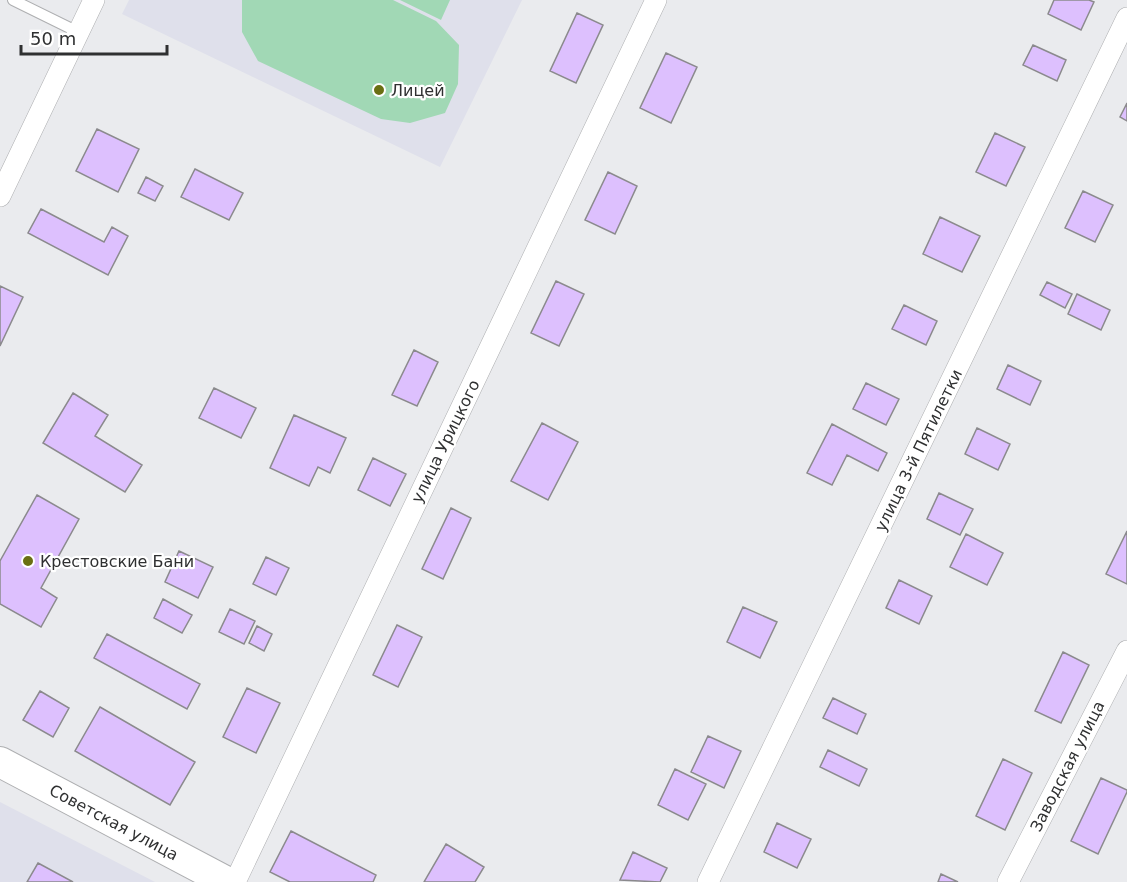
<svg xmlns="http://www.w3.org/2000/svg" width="1127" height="882" viewBox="0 0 1127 882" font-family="'DejaVu Sans',sans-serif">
<rect width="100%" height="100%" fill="#eaebee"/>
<path fill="#dfe0eb" d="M129,0h393l-82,167 -318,-153z
M0,802l155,80h-155z"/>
<path fill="#a1d8b5" d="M242,0h151l43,21 23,24 -1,39 -13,29 -35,10 -29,-4 -123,-58 -16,-29z
M400,0h50l-9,20z"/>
<path fill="#ddc0fe" stroke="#8b8a8d" stroke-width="1.5" d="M1054,0h35l5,2 -13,28 -33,-16z
M577,13l26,12 -27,58 -26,-12z
M1033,45l33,15 -9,21 -34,-16z
M666,53l31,14 -26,56 -31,-15z
M1127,103v18l-7,-4z
M97,129l42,20 -21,43 -42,-21z
M995,133l30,14 -19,39 -30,-14z
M195,169l48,24 -14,27 -48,-23z
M608,172l29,14 -22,48 -30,-14z
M146,177l17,9 -8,15 -17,-8z
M1083,191l30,14 -18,37 -30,-14z
M41,209l63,33 8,-15 16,9 -20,39 -80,-42z
M940,217l40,19 -18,36 -39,-18z
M556,281l28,13 -25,52 -28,-13z
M1047,282l25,12 -7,14 -25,-13z
M0,286l23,11 -23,49z
M1077,294l33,16 -9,20 -33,-16z
M904,305l33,16 -11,24 -34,-16z
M414,350l24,12 -21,44 -25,-11z
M1008,365l33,16 -11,24 -33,-16z
M866,383l33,16 -13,26 -33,-16z
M214,388l42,20 -15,30 -42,-20z
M73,393l35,22 -13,21 47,29 -17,27 -82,-49z
M294,415l52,23 -16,35 -12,-6 -9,19 -39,-18z
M542,423l36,19 -30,58 -37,-19z
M832,424l55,29 -9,18 -31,-16 -15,30 -25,-12z
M977,428l33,16 -12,26 -33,-16z
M373,458l33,16 -16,32 -32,-16z
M939,493l34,16 -13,26 -33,-16z
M37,495l42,24 -38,69 16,10 -16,29 -41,-23v-43z
M451,508l20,10 -28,61 -21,-10z
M1127,531v53l-21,-10z
M966,534l37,19 -16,32 -37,-18z
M179,551l34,16 -15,31 -33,-16z
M266,557l23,11 -13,27 -23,-11z
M899,580l33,16 -13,28 -33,-16z
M163,599l29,16 -10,18 -28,-15z
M743,607l34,15 -17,36 -33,-16z
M230,609l25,12 -11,23 -25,-12z
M397,625l25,12 -24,50 -25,-12z
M257,626l15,8 -8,17 -15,-8z
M107,634l93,50 -13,25 -93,-51z
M1063,652l26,13 -28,58 -26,-12z
M247,688l33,15 -24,50 -33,-16z
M40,691l29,17 -16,29 -30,-17z
M833,698l33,16 -9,20 -34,-16z
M100,707l95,55 -25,43 -95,-54z
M708,736l33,15 -17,37 -33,-16z
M828,750l39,19 -8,17 -39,-19z
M1003,759l29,14 -27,57 -29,-14z
M675,769l31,15 -18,36 -30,-15z
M1101,778l26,12v2l-29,62 -27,-13z
M777,823l34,16 -14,29 -33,-16z
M291,831l85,44 -3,7h-83l-20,-10z
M446,844l38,23 -9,15h-51z
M633,852l34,16 -7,14 -40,-2z
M38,863l35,19h-46z
M941,874l17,8h-20z"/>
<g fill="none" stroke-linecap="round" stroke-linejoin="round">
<g stroke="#aeafb1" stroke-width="12">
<path id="lane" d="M13,0l65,32"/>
</g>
<g stroke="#aeafb1" stroke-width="22">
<path id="street" d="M0,196l94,-196
M235,882l421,-882
M708,882l419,-864
M1008,882l119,-231"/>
</g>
<g stroke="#aeafb1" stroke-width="32">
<path id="secondary" d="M0,762l227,120"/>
</g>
<use href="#lane" stroke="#fff" stroke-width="10"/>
<use href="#street" stroke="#fff" stroke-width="21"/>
<use href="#secondary" stroke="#fff" stroke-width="30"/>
</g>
<g fill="#6a6f13" stroke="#fff" stroke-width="2">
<circle cx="379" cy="90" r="6"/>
<circle cx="28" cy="561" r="6"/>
</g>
<g text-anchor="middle" stroke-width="4.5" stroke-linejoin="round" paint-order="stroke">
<g font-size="16" fill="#2f3031" stroke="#fff" text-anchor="start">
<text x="391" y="96">Лицей</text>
<text x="40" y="567">Крестовские Бани</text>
</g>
<g font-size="16" fill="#2f3031" stroke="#fff">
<text transform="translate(445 441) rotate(-64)" y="6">улица Урицкого</text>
<text transform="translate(918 450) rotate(-64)" y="6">улица 3-й Пятилетки</text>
<text transform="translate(1067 766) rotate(-63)" y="6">Заводская улица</text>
<text transform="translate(114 822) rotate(28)" y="6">Советская улица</text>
</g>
</g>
<path d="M21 45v9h146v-9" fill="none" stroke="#2f3031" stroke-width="3"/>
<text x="30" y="45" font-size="18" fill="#2f3031" stroke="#ffffff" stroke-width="4.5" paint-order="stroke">50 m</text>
</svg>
